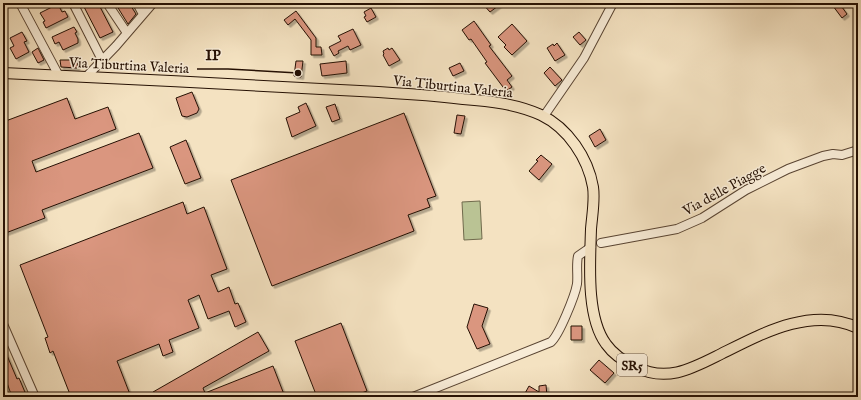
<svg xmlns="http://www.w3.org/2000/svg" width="861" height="400" viewBox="0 0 861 400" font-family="'IM FELL English',serif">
<defs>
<filter id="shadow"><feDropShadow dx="2.5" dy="2.5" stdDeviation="0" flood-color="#0004"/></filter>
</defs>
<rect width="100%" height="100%" fill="#f4e2c1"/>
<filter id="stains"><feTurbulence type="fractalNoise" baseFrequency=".005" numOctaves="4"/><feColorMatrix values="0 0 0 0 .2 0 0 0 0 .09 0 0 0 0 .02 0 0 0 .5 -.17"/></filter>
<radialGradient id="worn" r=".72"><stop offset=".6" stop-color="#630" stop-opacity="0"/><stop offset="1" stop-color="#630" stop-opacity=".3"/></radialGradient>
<path fill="#bac394" stroke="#706a4c" d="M480,201l2,38 -18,1 -2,-38z"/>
<path fill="#da967f" stroke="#251003" filter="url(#shadow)" d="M82,3h16l15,29 -13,6z
M115,3h14l7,11 -8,10z
M482,3h20l-12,9z
M837,3h2l8,11 -5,4 -9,-12z
M58,4l4,8 3,-1 3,6 -22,11 -3,-6 2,-1 -5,-8z
M371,8l5,9 -9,5 -3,-5 2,-1 -2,-4z
M296,11l20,27v9h5l1,8h-11v-15l-16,-21 -7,6 -4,-5z
M474,21l17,24 -2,1 23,30 -5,4 5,7 -6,4 -21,-28 2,-1 -16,-23 -2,1 -7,-10z
M512,24l15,17 -15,14 -8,-8 2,-2 -8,-8z
M74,27l3,5 -2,1 3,6v4l-15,7 -4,-8 -4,2 -3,-7z
M353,29l8,16 -11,5 -2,-4 -10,5 1,2 -5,3 -5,-9 12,-6 -3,-5z
M22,32l5,9 -3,1 5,10 -13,7 -6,-11 4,-2 -4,-8z
M579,32l7,8 -6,5 -7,-8z
M557,43l8,12 -10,6 -8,-13 6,-4 1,2z
M38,48l6,12 -6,3 -6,-11z
M388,48l1,2 3,-2 8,12 -11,6 -6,-11 1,-1 -1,-3z
M60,60h18l-1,8 -16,-1z
M296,61h7l-2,16 -7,-1z
M346,61l1,12 -25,3 -2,-12z
M460,63l4,8 -11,5 -4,-8z
M550,67l12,13 -7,6 -11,-13z
M192,92l7,17 -2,4 -10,4 -5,-1 -6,-18z
M67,98l8,21 33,-12 8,22 -84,32 4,11 103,-39 14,35 -111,42 3,8 -42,16v-112z
M306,103l10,23 -24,11 -6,-19 14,-6 -2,-5z
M335,104l5,15 -8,3 -6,-15z
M404,113l32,83 -9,3 3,8 -22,8 6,16 -142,55 -41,-106z
M457,115l8,1 -4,18 -7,-1z
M600,129l6,11 -11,7 -6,-11z
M186,140l15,38 -16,6 -15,-37z
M541,155l11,9 -13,16 -10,-9 9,-10 -2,-1z
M183,202l4,12 17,-7 23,62 -16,6 7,17 11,-5 6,17 3,-1 8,19 -11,5 -6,-16 -21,8 -9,-24 -11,5 11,28 -30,12 4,12 -10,4 -4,-12 -42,17 14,36h-60l-18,-46 -3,2 -5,-15 3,-1 -28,-72z
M474,304l14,4 -6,18 8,18 -13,5 -10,-22z
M341,323l26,68 -16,6h-34l-22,-56z
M571,326h11v14h-11z
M258,332l11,19 -66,37 2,5 68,-27 12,31h-130l-2,-5z
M3,346l14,33 2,-1 8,19h-15l-6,-17 -3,1z
M599,360l15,13 -9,10 -15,-13z
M546,385l1,11 2,1h-26l6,-11 10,6v-6z"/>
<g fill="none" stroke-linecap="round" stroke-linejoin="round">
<g stroke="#594432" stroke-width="10">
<path id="minor" d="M20,3l39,73
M73,3l29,57
M107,3l20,30
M137,3l6,11
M86,77l30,-31 37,-43
M544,116l40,-58 29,-55
M601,243l76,-14 25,-11 44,-28 42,-21 35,-13 10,-2 9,1 16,-5
M3,324l32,73
M413,397l138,-55c8,-7 24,-46 26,-58 1,-9 -1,-19 1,-28l13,-9"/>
</g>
<g stroke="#251003" stroke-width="12">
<path id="major" d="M3,73c112,5 225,11 337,17 41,2 82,4 123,9 27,2 54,5 78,16 27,13 47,43 52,72 2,13 -1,29 -2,42 -1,34 -5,88 15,115 7,10 19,18 30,23 31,16 57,1 85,-13 42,-21 91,-48 137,-26"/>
</g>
<use href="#minor" stroke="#f8ecd7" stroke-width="8"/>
<use href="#major" stroke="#f4e2c1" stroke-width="10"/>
</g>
<g text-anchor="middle" stroke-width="3" stroke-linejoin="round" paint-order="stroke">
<rect fill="#f8ecd7" stroke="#645243" stroke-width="1" x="617" y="354" width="30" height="22" rx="3"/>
<g font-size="13" font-weight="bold" fill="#251003">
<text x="632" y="370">SR5</text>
</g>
<g font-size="14" fill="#251003" stroke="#f8ecd7">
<text transform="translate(129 65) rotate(3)" y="5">Via Tiburtina Valeria</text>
<text transform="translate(453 86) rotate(6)" y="5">Via Tiburtina Valeria</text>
<text transform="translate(724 189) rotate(-29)" y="5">Via delle Piagge</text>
</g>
</g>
<path fill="none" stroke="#251003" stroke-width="1.5" d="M298 73L228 69H197"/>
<circle fill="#251003" stroke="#f8ecd7" stroke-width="1.5" cx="298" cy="73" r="4"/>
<g font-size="15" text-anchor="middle" font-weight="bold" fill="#251003" stroke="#f8ecd7" stroke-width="3" stroke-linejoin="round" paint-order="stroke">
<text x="213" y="60">IP</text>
</g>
<rect width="861" height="400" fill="none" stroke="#f4e2c1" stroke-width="16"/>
<rect x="4" y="4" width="853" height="392" fill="none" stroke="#251003" stroke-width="2"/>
<rect x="8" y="8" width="845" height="384" fill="none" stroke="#251003"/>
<rect width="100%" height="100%" filter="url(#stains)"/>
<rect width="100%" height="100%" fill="url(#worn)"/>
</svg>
